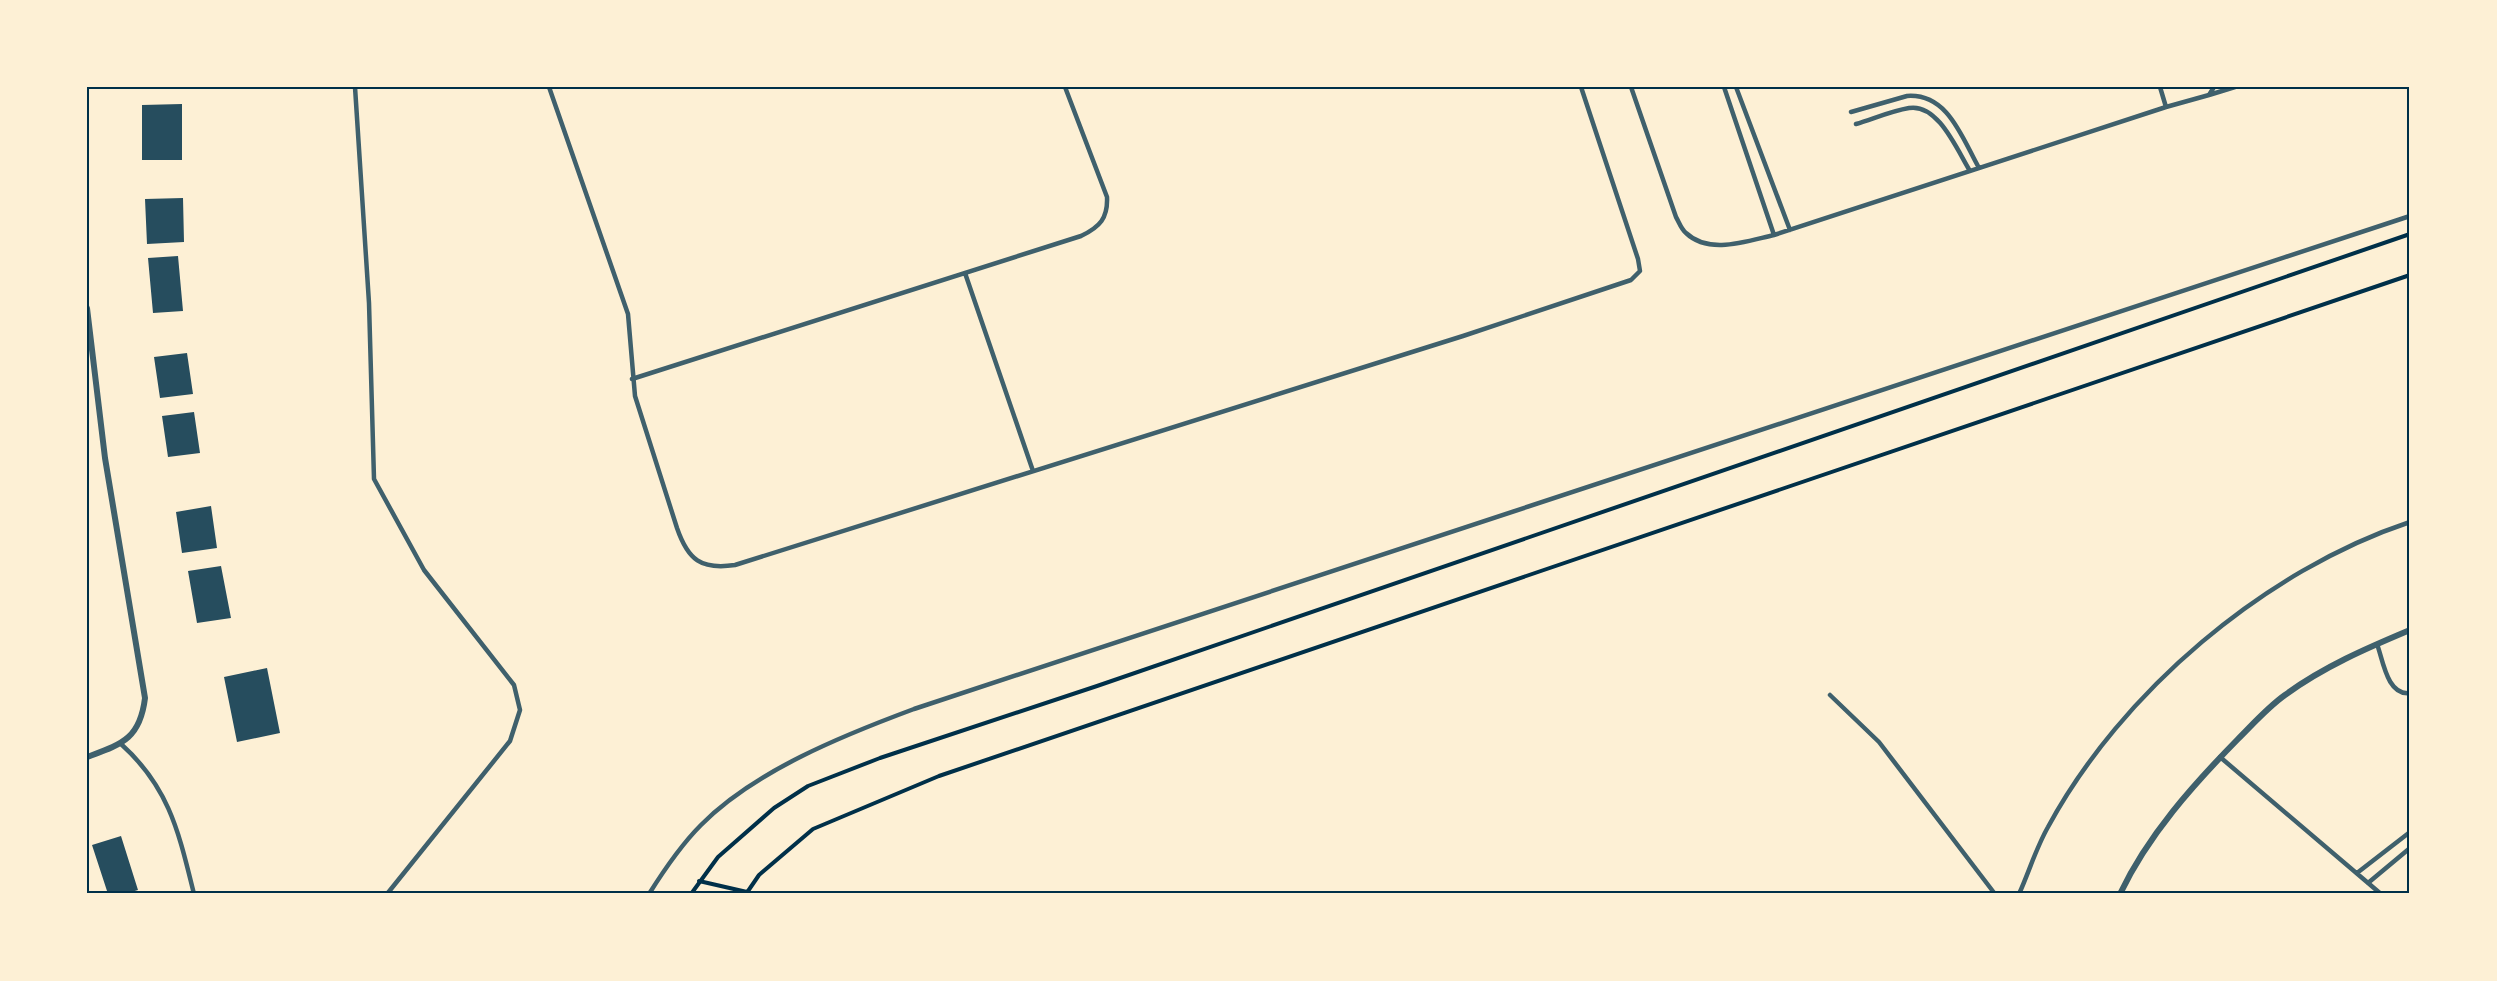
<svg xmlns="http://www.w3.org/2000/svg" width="2497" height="981" viewBox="0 0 2497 981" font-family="'Public Sans',sans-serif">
<rect width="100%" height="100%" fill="#fdf0d5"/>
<path fill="#264d5e" d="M182,104v56h-40v-55z
M183,198l1,44 -37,2 -2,-45z
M178,256l5,55 -30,2 -5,-55z
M187,353l6,41 -33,4 -6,-41z
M194,412l6,41 -32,4 -6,-41z
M211,506l6,42 -35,5 -6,-41z
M221,566l10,52 -34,5 -9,-52z
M267,668l13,65 -43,9 -13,-65z
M121,836l17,54 -13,4h-17l-16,-49z"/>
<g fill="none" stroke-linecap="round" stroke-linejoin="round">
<path stroke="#003049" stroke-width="4" d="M699,881l48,11
M691,894l27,-37 56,-49 34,-22 72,-28 217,-72 1313,-452
M746,894l13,-19 54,-46 126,-53 1471,-501"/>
<path stroke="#3f606c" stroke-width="4.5" d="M355,87l14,216 5,176 50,91 90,115 6,25 -10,31 -123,153
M549,87l79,227 7,82 42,132c11,32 24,42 58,37l728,-229 168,-56 9,-9 -2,-12 -57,-172
M1631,87l45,130c3,5 5,12 10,16 23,22 61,8 88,2l392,-128
M1724,87l50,148
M1736,87l54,143
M2160,87l6,20 43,-12 5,-8
M2209,95l26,-8
M1851,112l56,-16c41,-3 55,42 72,72
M1856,124c17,-5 35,-13 53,-16 29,-5 48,42 61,63
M965,273l68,198
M632,379l449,-143c19,-9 27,-18 26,-39l-42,-110
M2377,644c6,16 10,52 33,49
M1830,695l49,47 116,152
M121,744c49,44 58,90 73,150
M2220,757l161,137
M2357,873l53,-41
M2368,883l42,-35
M649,894c15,-24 32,-49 52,-69 53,-54 143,-90 213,-116l1496,-493
M2019,894c10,-22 17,-46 29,-67 73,-135 217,-257 362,-305"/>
<path stroke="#3f606c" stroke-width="6" d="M87,308l18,150 40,240c-5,41 -23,46 -58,59
M2120,894c28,-59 73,-109 118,-155 15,-15 30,-32 47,-44 38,-28 82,-47 125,-65"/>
</g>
<rect width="2497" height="981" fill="none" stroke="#fdf0d5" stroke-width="177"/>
<rect x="88" y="88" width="2320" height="804" fill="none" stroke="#003049" stroke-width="2"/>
</svg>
